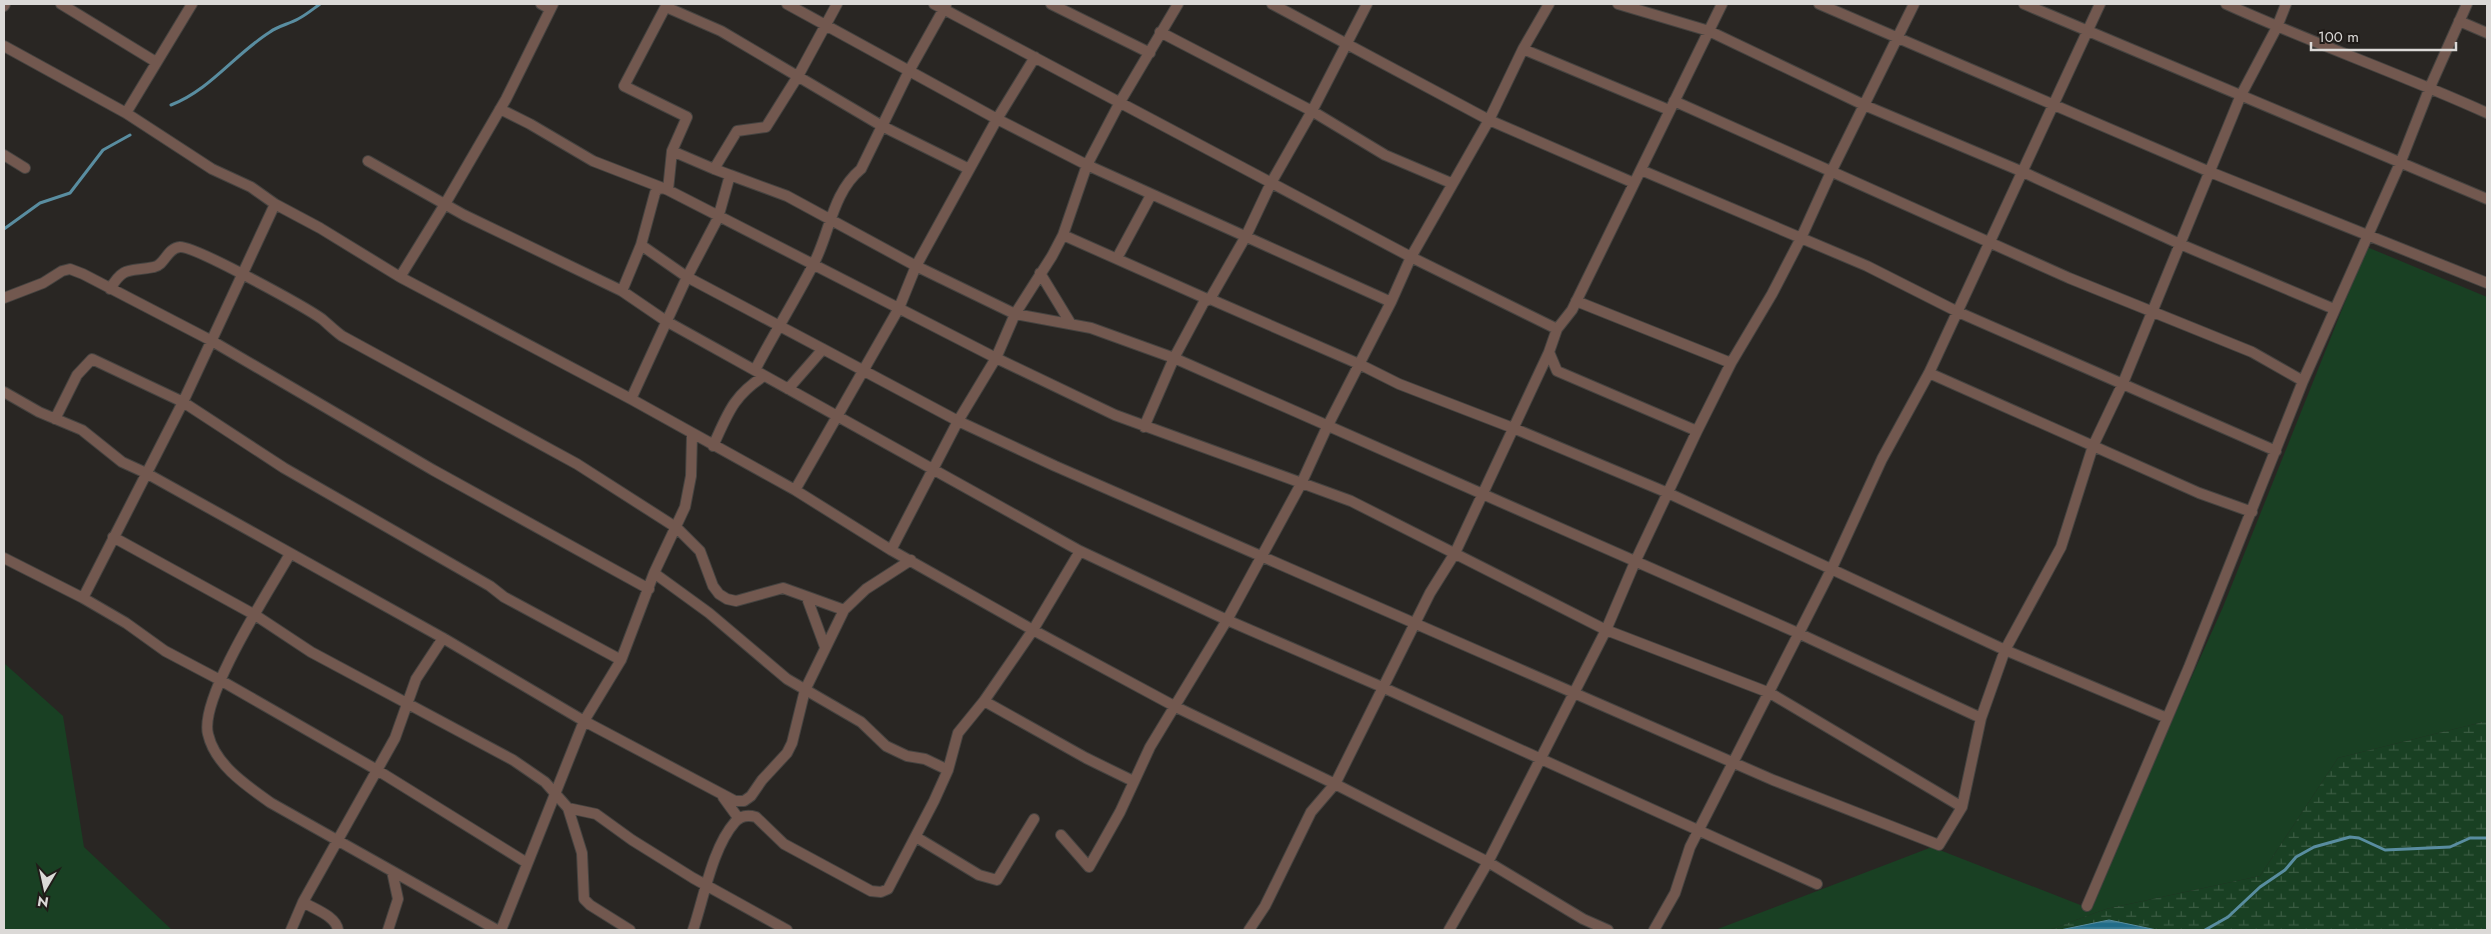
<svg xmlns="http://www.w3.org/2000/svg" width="2491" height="934" viewBox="0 0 2491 934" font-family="Jost,sans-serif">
<defs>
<pattern id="wetland-marsh" width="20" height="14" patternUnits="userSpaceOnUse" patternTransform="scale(1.25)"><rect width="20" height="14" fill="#194023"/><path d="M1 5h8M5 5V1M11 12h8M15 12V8" fill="none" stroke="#3a5b42"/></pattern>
<pattern id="water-rules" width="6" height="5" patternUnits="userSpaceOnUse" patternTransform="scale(1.25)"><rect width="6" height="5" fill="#216c88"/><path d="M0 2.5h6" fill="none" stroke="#4b879d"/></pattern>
</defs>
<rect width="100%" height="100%" fill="#292623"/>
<path fill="#194023" d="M2367,247l120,50v424l-149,37 -78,118 -154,33 -57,21h-334l217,-83 156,61 135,-301z
M4,663l59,53 21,131 88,83h-168z"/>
<path fill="url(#wetland-marsh)" d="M2487,721v209h-438l57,-21 154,-33 78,-118z"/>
<path fill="url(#water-rules)" stroke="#598da0" d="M2109,920l48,10h-97z"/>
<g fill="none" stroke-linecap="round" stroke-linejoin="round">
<path stroke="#598da0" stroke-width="3" d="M171,105c39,-15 64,-51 99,-73 8,-6 19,-8 28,-13 8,-4 15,-10 22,-15
M4,229l36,-26 30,-10 33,-43 27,-15
M2205,930l23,-13 32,-30 25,-17 11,-13 18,-10 36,-10 9,1 26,12 65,-3 20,-9h17"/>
<g stroke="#454340" stroke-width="12">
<path id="minor" d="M61,4l95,58
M541,4l9,5
M787,4l210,115 90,46 304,137
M934,4l477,253 146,72
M1051,4l99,49
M1272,4l217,116 145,63
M1549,4l-26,45 -34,71 -78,137 -20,45 -64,125 -26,57 -74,136 155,67 435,197
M1618,4l91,27 155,74 159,67 157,72 154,65
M1819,4l391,168 277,111
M2024,4l463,195
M2226,4c86,39 175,70 261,109
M4,6l1,-2
M666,7l55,24 161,95 87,43
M2459,21l28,12
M1160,32l152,79 73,44 66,28
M4,46l122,67 86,56 39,18 24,17 45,24 80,49 231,122 164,91 96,60 142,80 143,77 159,77 153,78 95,57 25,11
M1523,49l146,61
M1674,101l395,177 183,74 51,29
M500,109l30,15 63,37 75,29 4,-39 15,-34 -63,-31 43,-82
M126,113l66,-109
M672,151l42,18
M4,155l21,13
M368,161l96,54 158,76 44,30 414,230 147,69 -77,127 -30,65 -31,55 -28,-32
M1641,170l226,96 91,46 318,139
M730,175l57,21 129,70 99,48 76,14 83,30 624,275 183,85
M1063,235l144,64
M641,245l46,32 136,72 135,72 97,45 718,314 166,65 23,-38 19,-89 24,-68 56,-103 32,-101 30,-63 118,-288 36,-68 9,-23
M1117,258l34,-63
M1040,273l31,51
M400,277l45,-73 61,-105 47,-95
M110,289c14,-24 20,-17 44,-22 11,-2 13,-19 26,-20 15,-1 125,60 142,72 7,6 13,12 20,17l235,128 100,64 23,23 13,35 6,8 8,5 9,2 47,-13 61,22
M622,291l19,-46 14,-52 3,-4 6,-1 332,170 119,57 236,86 255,129 164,63 192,114
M4,298l39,-15 19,-12 8,-2 13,5 129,67 221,129 216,119
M1210,299l36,-63 25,-53 41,-72 55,-107
M1576,301l155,62
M755,370c18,-35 39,-68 57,-103 18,-32 19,-73 49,-98l48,-98 37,-66
M1929,373l270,120 53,19
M788,389l35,-40
M4,392l35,20 43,18 40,32 24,11 297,165 141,83 151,80h9l7,-5 11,-16 25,-27 5,-10 13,-53 39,-80 22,-21 45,-29
M631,399l56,-122 31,-59 12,-43 -16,-6 23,-38 29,-4 32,-51 39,-72
M55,419l22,-44 15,-16 91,43 101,66 206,118 14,11 117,63
M1144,427l30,-69 30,-56 6,-3 149,65 40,20 114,44 155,65 337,157 162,68
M1697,431l-140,-60 -8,-19 8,-23 15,-19 150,-306
M713,446c15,-33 20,-50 51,-70
M795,490l104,-182 17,-42 81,-147 38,-62
M113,537l142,78 56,37 202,108 32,22 23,26 14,45 2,46 6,6 40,25
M891,550l67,-129 38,-63 19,-44 37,-58 11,-21 24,-70 33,-63 58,-98
M290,554c-20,35 -91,144 -82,180 7,31 39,52 63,69l226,127
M4,558l79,40 43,25 39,28 55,29 157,90 150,93
M654,573l55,40 78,66 74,43 25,24 21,10 18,3 23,11
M83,598l100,-196 92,-198
M807,598l18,49
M984,701l102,57 47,23
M723,797l16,22
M568,808l28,6 36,26 61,38 94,52
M916,837l63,38 18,5 37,-61
M303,902c11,7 33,14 35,28
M2087,906l102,-239 114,-286 98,-220 29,-74 37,-83
M291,930l12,-28 92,-164 21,-59 27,-41
M388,930l10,-31 -6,-28
M501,930l83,-209 37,-61 33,-87 31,-66 6,-31 1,-41
M693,930c11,-32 19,-82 42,-108 6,-7 14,-7 21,-5l28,27 87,47 10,1 7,-3 46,-88 14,-31 10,-37 26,-32 49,-71 47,-79
M1249,930l16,-24 46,-94 24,-28 95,-191 25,-40 94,-201
M1449,930l39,-68 118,-232 29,-68 62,-131 34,-68 41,-69 29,-56 30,-66 83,-168
M1654,930l21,-37 15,-46 141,-277 51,-111 47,-86 171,-369"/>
</g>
<use href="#minor" stroke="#72584f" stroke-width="10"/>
</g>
<rect width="2491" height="934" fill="none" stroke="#dbd9d7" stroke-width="10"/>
<g transform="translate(45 889) rotate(189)" stroke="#201c19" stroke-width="4" paint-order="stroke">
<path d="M0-4L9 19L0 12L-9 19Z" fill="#dbd9d7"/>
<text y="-8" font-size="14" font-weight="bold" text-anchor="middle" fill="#dbd9d7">N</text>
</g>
<path d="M2311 42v8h145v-8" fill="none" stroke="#dbd9d7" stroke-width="2.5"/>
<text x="2318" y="42" font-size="15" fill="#dbd9d7" stroke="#201c19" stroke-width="4" paint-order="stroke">100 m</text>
</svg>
